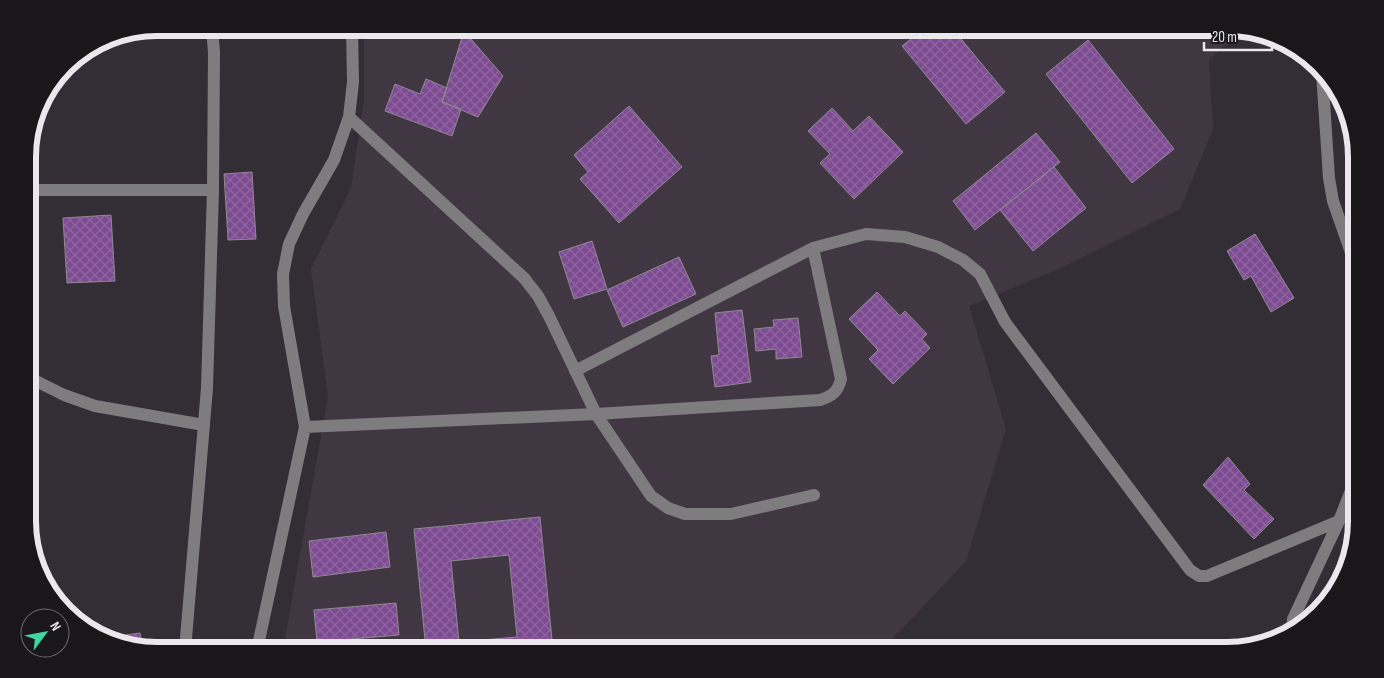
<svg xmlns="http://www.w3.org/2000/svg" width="1384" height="678" viewBox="0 0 1384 678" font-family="'Sofia Sans Condensed',sans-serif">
<defs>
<pattern id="building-cross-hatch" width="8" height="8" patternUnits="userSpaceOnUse" patternTransform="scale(1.25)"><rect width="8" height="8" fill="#7d4b91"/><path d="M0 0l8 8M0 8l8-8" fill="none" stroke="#9065a1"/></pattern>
</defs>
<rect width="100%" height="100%" fill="#332e36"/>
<path fill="#403743" d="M364,28h863l13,2 -31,30 4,69 -33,80 -117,58 -94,39 37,123 -40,132 -84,89h-599l45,-253 -17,-128 40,-81 13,-88z"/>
<path fill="url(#building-cross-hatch)" stroke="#8f8992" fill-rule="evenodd" d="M925,28h27l53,64 -39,32 -64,-78z
M464,31l39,45 -25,41 -36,-15z
M1088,40l86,109 -42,34 -86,-109z
M426,79l21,9 -5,14 19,7 -9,27 -67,-25 10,-27 25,10z
M629,106l53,61 -63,56 -39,-44 8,-7 -14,-17z
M832,108l21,23 16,-15 34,36 -49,47 -34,-36 10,-9 -22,-23z
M1036,133l24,29 -85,68 -22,-29z
M1054,167l32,41 -53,43 -33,-41z
M252,172l4,67 -28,1 -4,-66z
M111,215l4,66 -48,2 -4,-65z
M1255,234l39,64 -23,14 -20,-36 -7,4 -17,-29z
M592,241l15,48 -33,10 -15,-47z
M679,257l17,37 -73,33 -16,-37z
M877,292l23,24 5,-5 22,23 -5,5 8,9 -37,36 -24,-25 9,-9 -29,-31z
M742,310l9,72 -36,5 -4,-31 8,-1 -4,-42z
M798,318l4,39 -26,2v-10l-20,2 -2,-22 20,-2 -1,-7z
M1228,457l22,27 -6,6 30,29 -20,20 -51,-54z
M540,517l13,133h-127l-12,-121zM509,555l8,82 -58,5 -8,-81z
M386,532l4,35 -77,10 -4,-36z
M396,603l3,32 -82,7 -3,-32z
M140,633l3,14 -32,-7v-3z"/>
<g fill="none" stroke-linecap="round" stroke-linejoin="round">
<path stroke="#7f7c80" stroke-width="12" d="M1322,72l7,106 4,23 23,66
M349,117l175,161 14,18 11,20 47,98 55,82 17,12 17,6h46l83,-19
M28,190h185
M575,371l238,-123 53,-14 39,3 33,10 25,13 17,14 25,48 185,248 9,6h8l132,-55
M28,377l36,18 31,11 109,19
M305,427l291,-13 224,-14c12,-4 18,-8 21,-21l-28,-131
M1292,631l1,-12 46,-98 17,-43
M185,650l22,-262 6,-198 1,-138 -2,-24
M257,650l48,-223 -21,-121 -1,-32 6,-30 14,-30 31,-54 15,-43 4,-35 -1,-54"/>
</g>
<path d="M0 0H1384V678H0ZM157 36H1227A121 121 0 0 1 1348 157V521A121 121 0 0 1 1227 642H157A121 121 0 0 1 36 521V157A121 121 0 0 1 157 36Z" fill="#1a171b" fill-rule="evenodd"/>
<path fill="none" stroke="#ebe7ec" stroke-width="6" d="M157 36H1227A121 121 0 0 1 1348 157V521A121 121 0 0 1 1227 642H157A121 121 0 0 1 36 521V157A121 121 0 0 1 157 36Z"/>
<g transform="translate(45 633) rotate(58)"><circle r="24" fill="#1a171b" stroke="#6e6a6f"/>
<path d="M0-4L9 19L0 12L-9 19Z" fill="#3fd4a2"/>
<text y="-8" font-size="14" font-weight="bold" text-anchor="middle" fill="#ebe7ec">N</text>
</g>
<path d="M1204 42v8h68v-8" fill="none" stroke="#ebe7ec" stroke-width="2.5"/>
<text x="1212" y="42" font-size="15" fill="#ebe7ec" stroke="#1a171b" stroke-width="4" paint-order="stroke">20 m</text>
</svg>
